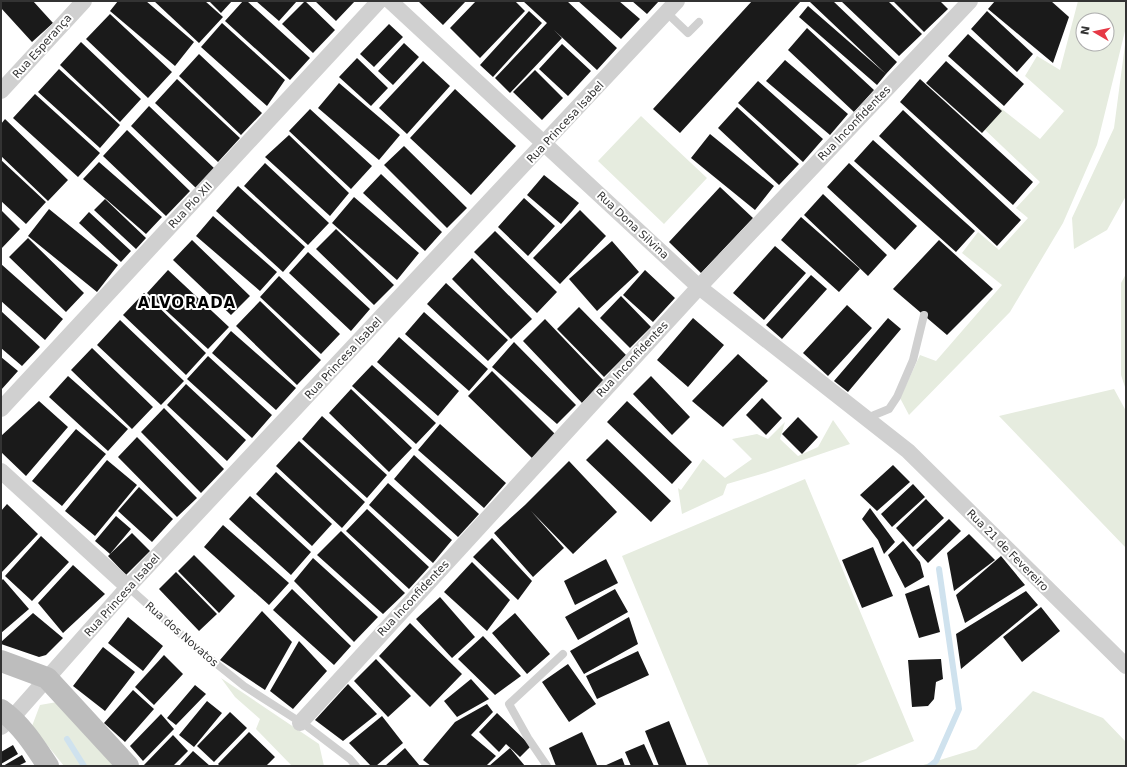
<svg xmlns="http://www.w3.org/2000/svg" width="1127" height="767" viewBox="0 0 1127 767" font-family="'DejaVu Sans',sans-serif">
<rect width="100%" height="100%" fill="#fff"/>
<path fill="#e6ecdf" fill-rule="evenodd" d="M1078,1h48v26l-29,118 -34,78 -53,89 -101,103 -9,-17 20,-43 16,6 66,-76 -40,-32 16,-21 21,18 29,-32 -12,-10 24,-26 -58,-55 16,-21 42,33 24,-28 -39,-35 12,-20 23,14zM1083,20h24v24h-24z
M1126,37v159l-19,34 -33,19 -2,-31 42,-90z
M641,116l66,62 -43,46 -66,-63z
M1126,274v116l-5,-15v-92z
M1114,389l12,22v137l-127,-132z
M833,420l17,24 -85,29 -38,11 -4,11 -41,19 -4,-26 3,2 22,-31 22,19 27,-19 -20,-20 25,-5 11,5 17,-17 -5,17 18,17 20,-9z
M805,479l109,262 -61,25h-144l-87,-210z
M221,678l98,66 5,22h-32l-36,-37 4,-10 -25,-22z
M1033,691l70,27 23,24v24h-206l56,-17z
M57,702l63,64h-56l-32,-40 8,-21z"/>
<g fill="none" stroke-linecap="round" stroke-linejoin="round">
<path stroke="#cfe2ee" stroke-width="6" d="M67,739l17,27
M930,766l6,-5 23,-52 -20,-140"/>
</g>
<path fill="#1a1a1a" d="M1,1h32l20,22 -21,19 -31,-34z
M118,1h28l48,41 -19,24 -65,-55z
M154,1h51l18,16 -24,26z
M209,1h23l-11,12z
M243,1h4l63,57 -20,22 -65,-59z
M256,1h41l-18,20z
M305,1l30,29 -22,23 -31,-29z
M315,1h40l-19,20z
M418,1h48l-23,24z
M476,1h39l10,10 -45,47 -30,-30z
M523,1h44l50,47 -20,22 -43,-40 8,8 -52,55 -15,-15 52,-55z
M578,1h41l21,18 -19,20z
M632,1h27l-12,13z
M752,1h49l-121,132 -27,-24z
M811,1h22l64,61 -11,12 -76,-72z
M841,1h47l34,33 -23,22z
M893,1h47l8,8 -24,23z
M995,1h56l18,16 -16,46 -65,-54z
M808,6l78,68 -9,11 -78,-68z
M529,11l13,12 -49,54 -13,-12z
M987,11l46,43 -16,18 -46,-43z
M110,14l62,58 -24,26 -62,-59z
M222,23l63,57 -18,26 -66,-59z
M389,24l14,13 -29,30 -14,-13z
M807,28l67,62 -20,22 -66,-62z
M968,34l56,50 -20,22 -56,-50z
M81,42l60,57 -21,23 -60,-57z
M404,43l15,14 -26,28 -15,-14z
M562,44l29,27 -23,25 -29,-27z
M199,54l63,59 -21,22 -62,-59z
M357,58l31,30 -17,18 -32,-29z
M785,60l63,54 -18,21 -64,-54z
M423,61l27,25 -43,48 -28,-26z
M946,61l56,50 -20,22 -56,-50z
M59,69l61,56 -20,23 -62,-56z
M535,70l28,28 -21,22 -29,-28z
M177,79l63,59 -22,24 -63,-59z
M920,79l113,103 -20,23 -113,-103z
M758,81l65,58 -20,23 -65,-59z
M339,83l61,52 -21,25 -61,-52z
M455,89l61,57 -45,49 -61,-57z
M35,94l65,59 -22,24 -65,-59z
M149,106l66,63 -19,19 -65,-62z
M737,107l62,57 -20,21 -61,-57z
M310,109l62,57 -21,23 -62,-58z
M903,110l118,110 -24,26 -118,-110z
M5,119l63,61 -20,21 -47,-45v-32z
M127,130l63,61 -24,25 -63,-60z
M710,134l64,52 -19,24 -64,-52z
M289,135l60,58 -19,23 -65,-59z
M873,140l102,91 -19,21 -102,-91z
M404,146l63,62 -20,20 -63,-63z
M1,160l45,42 -20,22 -25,-23z
M99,162l63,55 -16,17 -63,-55z
M265,163l64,60 -21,22 -64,-59z
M849,163l68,63 -22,24 -68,-63z
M381,174l61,58 -17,19 -62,-58z
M544,175l35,28 -18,21 -34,-29z
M238,186l67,61 -22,25 -67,-61z
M720,187l33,31 -52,55 -32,-31z
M823,194l64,61 -19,21 -64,-61z
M354,197l65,56 -22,27 -65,-57z
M524,198l31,28 -27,30 -30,-29z
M105,199l41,39 -10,11 -42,-39z
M49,209l69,56 -21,27 -69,-56z
M1,210l19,19 -19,20z
M580,210l26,26 -46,48 -27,-26z
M89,212l42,39 -10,11 -42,-39z
M213,216l64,56 -17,19 -64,-55z
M801,217l59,52 -21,23 -58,-52z
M336,229l58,56 -20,20 -58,-56z
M495,231l62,61 -20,21 -63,-61z
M28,238l56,55 -18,19 -57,-55z
M192,240l58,56 -19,19 -58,-55z
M939,240l54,49 -46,46 -54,-46z
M612,241l27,31 -42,39 -28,-32z
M775,246l31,27 -42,47 -31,-27z
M308,252l62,57 -19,22 -62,-58z
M472,258l60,61 -21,20 -59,-60z
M1,264l62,55 -18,21 -44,-39z
M168,270l61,57 -21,22 -61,-56z
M645,270l30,28 -22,24 -30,-27z
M811,275l16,14 -45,50 -16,-14z
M279,276l61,58 -19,20 -61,-57z
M446,283l62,57 -20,21 -61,-57z
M144,293l62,60 -20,22 -63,-60z
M621,296l30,31 -21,21 -30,-30z
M260,301l61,59 -24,25 -61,-59z
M847,305l25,23 -44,48 -25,-23z
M579,307l47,48 -22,22 -47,-48z
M1,311l39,36 -18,19 -21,-18z
M424,312l64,57 -19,22 -64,-57z
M693,318l31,27 -36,42 -31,-27z
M888,318l13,11 -53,63 -14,-11z
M545,319l59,62 -22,22 -59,-62z
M120,320l64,61 -23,24 -64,-60z
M231,331l65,57 -20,22 -64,-57z
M399,337l60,54 -21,25 -61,-54z
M514,342l62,63 -19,19 -65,-57z
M92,348l61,59 -21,22 -61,-59z
M738,354l30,27 -45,46 -31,-26z
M208,356l64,59 -20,23 -65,-59z
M1,357l17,14 -17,19z
M372,365l64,58 -20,21 -64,-58z
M492,371l63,63 -23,24 -64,-62z
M68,376l60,53 -20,22 -59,-54z
M651,376l39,41 -18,18 -39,-41z
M186,384l60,56 -19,21 -60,-56z
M351,389l61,59 -23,24 -60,-59z
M762,398l20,20 -16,17 -20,-20z
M39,401l29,26 -42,49 -25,-24v-16z
M627,401l65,61 -20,22 -65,-62z
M164,408l60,61 -23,24 -60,-61z
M322,416l65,59 -20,23 -65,-59z
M798,417l20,20 -16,17 -20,-20z
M440,424l66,59 -22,25 -66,-58z
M76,429l30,25 -44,52 -30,-25z
M137,437l60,61 -20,19 -59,-60z
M607,439l64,62 -20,21 -65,-62z
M299,441l66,61 -23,26 -66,-62z
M414,455l65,59 -21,23 -64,-58z
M107,460l30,25 -42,51 -30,-25z
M569,461l48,51 -44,42 -42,-43 33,37 -31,29 -39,-44 31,-28z
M893,465l17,17 -33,29 -17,-16z
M276,472l56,52 -20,22 -56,-52z
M388,483l64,57 -19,23 -64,-58z
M913,484l12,13 -33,30 -11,-13z
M139,487l34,32 -21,23 -34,-31z
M250,496l61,56 -20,23 -62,-56z
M926,499l18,19 -31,29 -17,-19z
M7,504l31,30 -37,39v-62z
M870,508l25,34 -11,12 -6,-14 -16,-21z
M367,509l62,58 -20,22 -63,-58z
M116,516l15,13 -21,25 -15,-13z
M949,519l12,12 -33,32 -12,-13z
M223,525l66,58 -20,22 -65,-58z
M341,531l64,62 -22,21 -66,-59z
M132,533l18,18 -24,24 -18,-19z
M969,534l26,26 -41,31 -7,-38z
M41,536l28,26 -37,39 -27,-25z
M492,538l40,43 -14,19 -45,-43z
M903,541l17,21 4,15 -19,11 -17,-33z
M873,547l20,49 -31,12 -20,-48z
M194,555l41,41 -16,17 -41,-42z
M1001,556l24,29 -60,38 -9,-28z
M313,558l65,59 -24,25 -60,-61z
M606,559l12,24 -43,22 -11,-24z
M472,562l38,38 -23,31 -43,-39z
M73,565l32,29 -42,39 -25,-30z
M176,572l41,42 -18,17 -40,-42z
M3,579l26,30 -28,24v-52z
M929,585l11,47 -21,6 -14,-44z
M292,589l59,57 -17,19 -61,-55z
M615,589l13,23 -50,28 -13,-23z
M1026,591l12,14 -77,64 -5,-35z
M440,597l35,40 -23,21 -36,-39z
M1041,607l19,24 -38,31 -19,-25z
M262,611l30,31 -27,48 -45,-30z
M33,613l30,25 -17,17 -7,2 -38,-13v-2z
M515,613l35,41 -23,20 -35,-41z
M128,617l35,29 -20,25 -35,-28z
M629,617l9,27 -54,30 -14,-23z
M410,623l52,51 -32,33 -51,-51z
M483,636l38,40 -26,19 -37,-36z
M299,641l28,30 -34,38 -23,-18z
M103,647l32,25 -30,39 -32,-25z
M638,651l11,24 -52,24 -11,-23z
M164,655l19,19 -29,31 -19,-18z
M376,659l35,37 -23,21 -34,-36z
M941,659l2,20 -7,3 -2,17 -6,7 -16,1 -4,-47z
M568,664l28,40 -27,18 -27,-40z
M471,679l18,20 -32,18 -13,-16z
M348,684l29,30 -34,27 -28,-21z
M195,685l11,9 -30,31 -9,-7z
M133,690l21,19 -29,33 -21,-19z
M207,701l15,12 -28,34 -15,-12z
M487,704l6,8 -22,23 25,21 -10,10h-55l-8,-6 32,-38z
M230,712l17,16 -33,34 -17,-16z
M497,713l34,33 -11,11 -14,-13 -7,8 -20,-20z
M161,714l13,15 -31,32 -13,-15z
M382,716l21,27 -27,23h-5l-22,-23z
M669,721l18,45h-28l-14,-35z
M249,732l26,25 -9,9h-46l-2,-2z
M582,732l15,33 -41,1 -7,-18z
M173,735l15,16 -15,15h-28l-1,-1z
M644,744l10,22h-23l-6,-14z
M13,745l5,9 -17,10v-12z
M405,748l15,18h-35z
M510,748l15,18h-36z
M193,751l17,15h-31z
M22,755l4,7 -8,4h-15z
M622,758l3,8h-21z"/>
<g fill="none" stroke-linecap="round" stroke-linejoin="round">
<path stroke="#d0d0d0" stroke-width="8" d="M667,13l21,20 11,-11
M867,418l22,-9 8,-12 16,-37 11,-45
M128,587l65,58 51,41 64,41 42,32 6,7
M547,766l-19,-28 -19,-34 54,-50"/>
<path stroke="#d0d0d0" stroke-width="16" d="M390,1l309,286 209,164 218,215
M1,91l83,-90
M1,409l378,-408
M1,471l127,116
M300,723l399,-436 271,-286
M1,727l11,-9 116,-131 549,-586"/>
<path stroke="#bdbdbd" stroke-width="22" d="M1,661l46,17 81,88
M1,710c20,14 34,36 47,56"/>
</g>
<g text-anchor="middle" stroke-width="4" stroke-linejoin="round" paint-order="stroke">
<g font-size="11" fill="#333" stroke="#fff">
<text transform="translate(42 46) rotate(-48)" y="4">Rua Esperança</text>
<text transform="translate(565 122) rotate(-47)" y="4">Rua Princesa Isabel</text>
<text transform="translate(854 123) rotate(-46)" y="4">Rua Inconfidentes</text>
<text transform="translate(190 205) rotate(-47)" y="4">Rua Pio XII</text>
<text transform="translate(633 225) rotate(43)" y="4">Rua Dona Silvina</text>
<text transform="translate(343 358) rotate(-47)" y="4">Rua Princesa Isabel</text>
<text transform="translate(632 359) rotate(-47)" y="4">Rua Inconfidentes</text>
<text transform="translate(1008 550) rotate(45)" y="4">Rua 21 de Fevereiro</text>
<text transform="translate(122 595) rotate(-48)" y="4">Rua Princesa Isabel</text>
<text transform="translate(413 598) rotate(-47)" y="4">Rua Inconfidentes</text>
<text transform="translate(182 634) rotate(41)" y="4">Rua dos Novatos</text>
</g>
<g font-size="15" font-weight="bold" letter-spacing="1" fill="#000" stroke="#fff">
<text x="187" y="308">ALVORADA</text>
</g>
</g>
<rect width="1127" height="767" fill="none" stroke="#333333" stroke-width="4"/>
<g transform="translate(1095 32) rotate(279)"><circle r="19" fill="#ffffff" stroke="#adadad"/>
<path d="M0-3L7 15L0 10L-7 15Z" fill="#e63946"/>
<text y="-6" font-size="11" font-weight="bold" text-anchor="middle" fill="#333333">N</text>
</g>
</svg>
